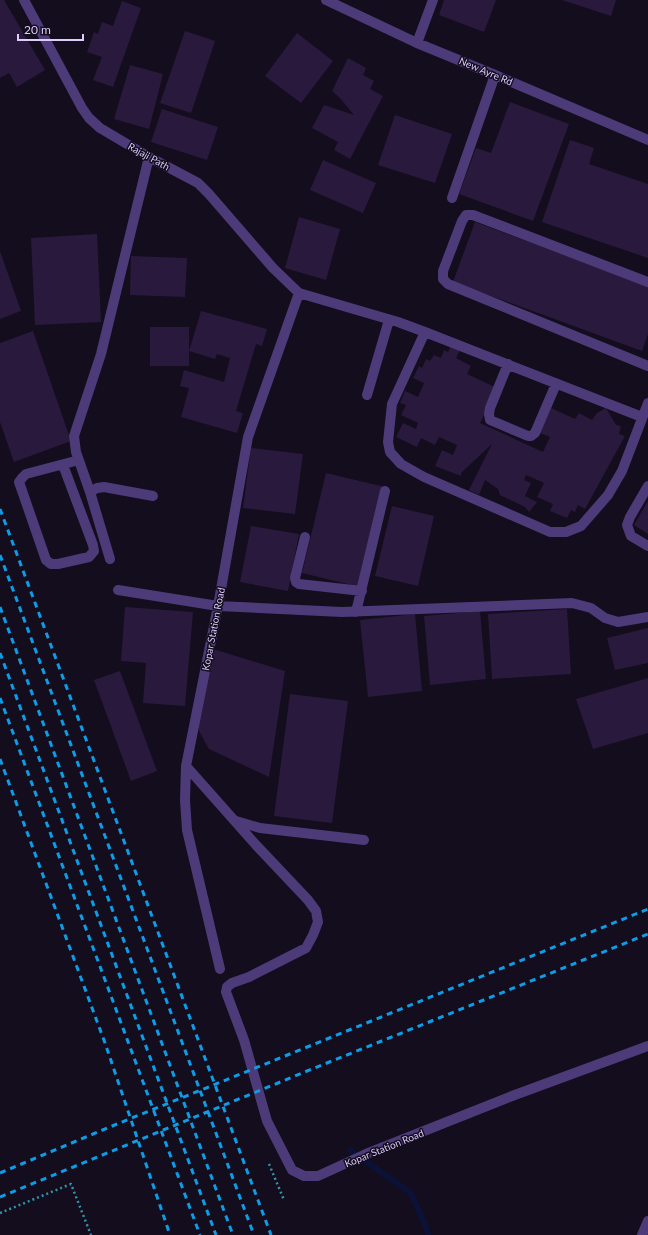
<svg xmlns="http://www.w3.org/2000/svg" width="648" height="1235" viewBox="0 0 648 1235" font-family="Lato,sans-serif">
<rect width="100%" height="100%" fill="#130d1d"/>
<g fill="none" stroke-linecap="round" stroke-linejoin="round">
<path stroke="#0b1137" stroke-width="6" d="M350,1150l61,43 15,34 2,8"/>
</g>
<path fill="#291a3d" d="M0,0h4l41,70 -28,17 -8,-14 -9,5z
M444,0h52l-12,32 -45,-17z
M562,0h54l-5,16z
M122,1l19,7 -28,79 -20,-7 9,-23 -15,-5 7,-20 4,2 4,-12 11,4z
M185,31l30,10 -24,72 -31,-10z
M297,33l36,28 -32,42 -36,-27z
M348,58l18,10 -3,7 11,6 -4,8 13,7 -33,63 -16,-9 4,-8 -26,-14 12,-23 30,10 -14,-17 -8,-7z
M130,65l33,9 -14,55 -35,-10z
M510,102l59,22 -36,97 -74,-27 17,-46 15,5z
M162,109l56,18 -11,33 -56,-18z
M395,115l57,19 -17,49 -57,-18z
M570,140l24,8 -5,16 59,20v74l-106,-36z
M323,160l53,23 -13,30 -53,-23z
M299,217l41,12 -14,51 -41,-12z
M475,222l173,64v48l-6,17 -189,-69z
M97,234l4,88 -66,3 -4,-87z
M0,251l21,60 -21,8z
M131,256l56,2 -2,39 -55,-2z
M201,311l66,18 -5,17 -6,-2 -20,67 7,2 -6,20 -56,-16 8,-29 -9,-2 4,-16 40,12 6,-24 -13,-4 -2,5 -26,-8z
M150,327h39v39h-39z
M33,331l38,110 -57,21 -14,-40v-79z
M451,346l9,4 -4,8 15,8 -4,8 30,14 -17,35 63,29 7,-15 -10,-4 11,-25 24,11 4,-6 13,7 5,-7 9,-5 10,17 5,1 -2,8 6,2 -40,73 -7,-4 -3,7 -4,-2 -4,8 -17,-7 3,-7 -16,-7 7,-14 -18,-8 -2,5 7,3 -6,13 12,6 -8,10 -4,-5 -25,-12 -2,-6 -13,-9 -6,15 -10,-5 23,-46 -31,29v3l-26,-10 7,-16 11,5 4,-10 -18,-8 -4,8 -14,-7 -4,9 -21,-10 7,-14 13,6 2,-6 -17,-8 5,-10 -6,-2 5,-12 13,6 6,-14 -11,-5 6,-12 3,2 4,-9 4,2 4,-6 7,3 3,-8 4,2z
M251,448l52,6 -8,60 -52,-6z
M326,473l59,14 -25,100 -58,-14z
M648,501v33l-14,-9z
M392,506l42,10 -16,70 -43,-10z
M251,526l48,8 -11,57 -48,-9z
M125,607l68,5 -8,94 -42,-3 3,-40 -25,-2z
M567,609l4,65 -79,5 -4,-65z
M480,611l6,68 -56,6 -6,-69z
M415,614l7,77 -54,6 -8,-77z
M648,628v35l-33,7 -8,-32z
M213,649l72,22 -16,106 -60,-28 -9,-16 -4,-12z
M120,671l37,100 -26,10 -37,-101z
M648,678v55l-55,16 -17,-50z
M290,694l58,7 -16,122 -58,-7z"/>
<g fill="none" stroke-linecap="round" stroke-linejoin="round">
<path stroke="#3493a8" stroke-width="2.5" stroke-dasharray="2 3" stroke-linecap="butt" d="M269,1164l15,36
M0,1213l71,-29 20,51"/>
<path stroke="#4c3a79" stroke-width="10" d="M24,0l58,108 7,10 11,10 49,29 49,26 11,11 64,74 26,25 99,29 27,10 217,85
M326,0l91,43 78,32 153,65
M417,43l16,-43
M452,198l43,-123
M648,282l-175,-67h-7l-4,6 -19,50v8l5,5 200,82
M425,332l-33,72 -4,38 2,10 11,12 23,13 126,55h16l15,-6 27,-31 14,-24 26,-68
M508,364l-18,44 -1,6 1,6 38,16h3l4,-3 21,-49
M367,395l22,-75
M63,465l30,80 1,6 -5,6 -31,7h-7l-5,-4 -27,-78 3,-4 4,-4 53,-14
M648,486l-18,31 -3,8 4,11 17,10
M90,492l-14,-40 -2,-16 27,-82 48,-197
M305,537l-10,41 1,4 3,2 63,7
M110,559l-20,-67 7,-4 7,-1 49,9
M118,590l100,16 124,6 230,-9 19,5 14,10 13,4 30,-5
M356,612l29,-121
M186,766l70,79 52,55 8,11 2,11 -5,13 -7,13 -57,29 -17,6 -5,4 -1,5 18,48 23,81 25,49 12,6h14l48,-22 146,-58 136,-50
M236,821l24,7 104,12
M220,969l-33,-139 -2,-30 1,-34 32,-160 30,-169 51,-144
M642,1235l6,-14"/>
<path stroke="#0d9ce6" stroke-width="3" stroke-dasharray="6 5" stroke-linecap="butt" d="M0,509l271,726
M0,555l254,680
M0,607l233,628
M0,653l216,582
M0,698l200,537
M0,759l105,284 65,192
M0,1173l117,-49 531,-215
M0,1197l312,-128 336,-135"/>
</g>
<g text-anchor="middle" stroke-width="3" stroke-linejoin="round" paint-order="stroke">
<g font-size="10" fill="#ddccfc" stroke="#130d1d">
<text transform="translate(486 71) rotate(23)" y="4">New Ayre Rd</text>
<text transform="translate(149 156) rotate(29)" y="4">Rajaji Path</text>
<text transform="translate(213 629) rotate(-79)" y="4">Kopar Station Road</text>
<text transform="translate(384 1148) rotate(-22)" y="4">Kopar Station Road</text>
</g>
</g>
<path d="M18 34v6h65v-6" fill="none" stroke="#ddccfc" stroke-width="2"/>
<text x="24" y="34" font-size="12" fill="#ddccfc" stroke="#130d1d" stroke-width="3" paint-order="stroke">20 m</text>
</svg>
